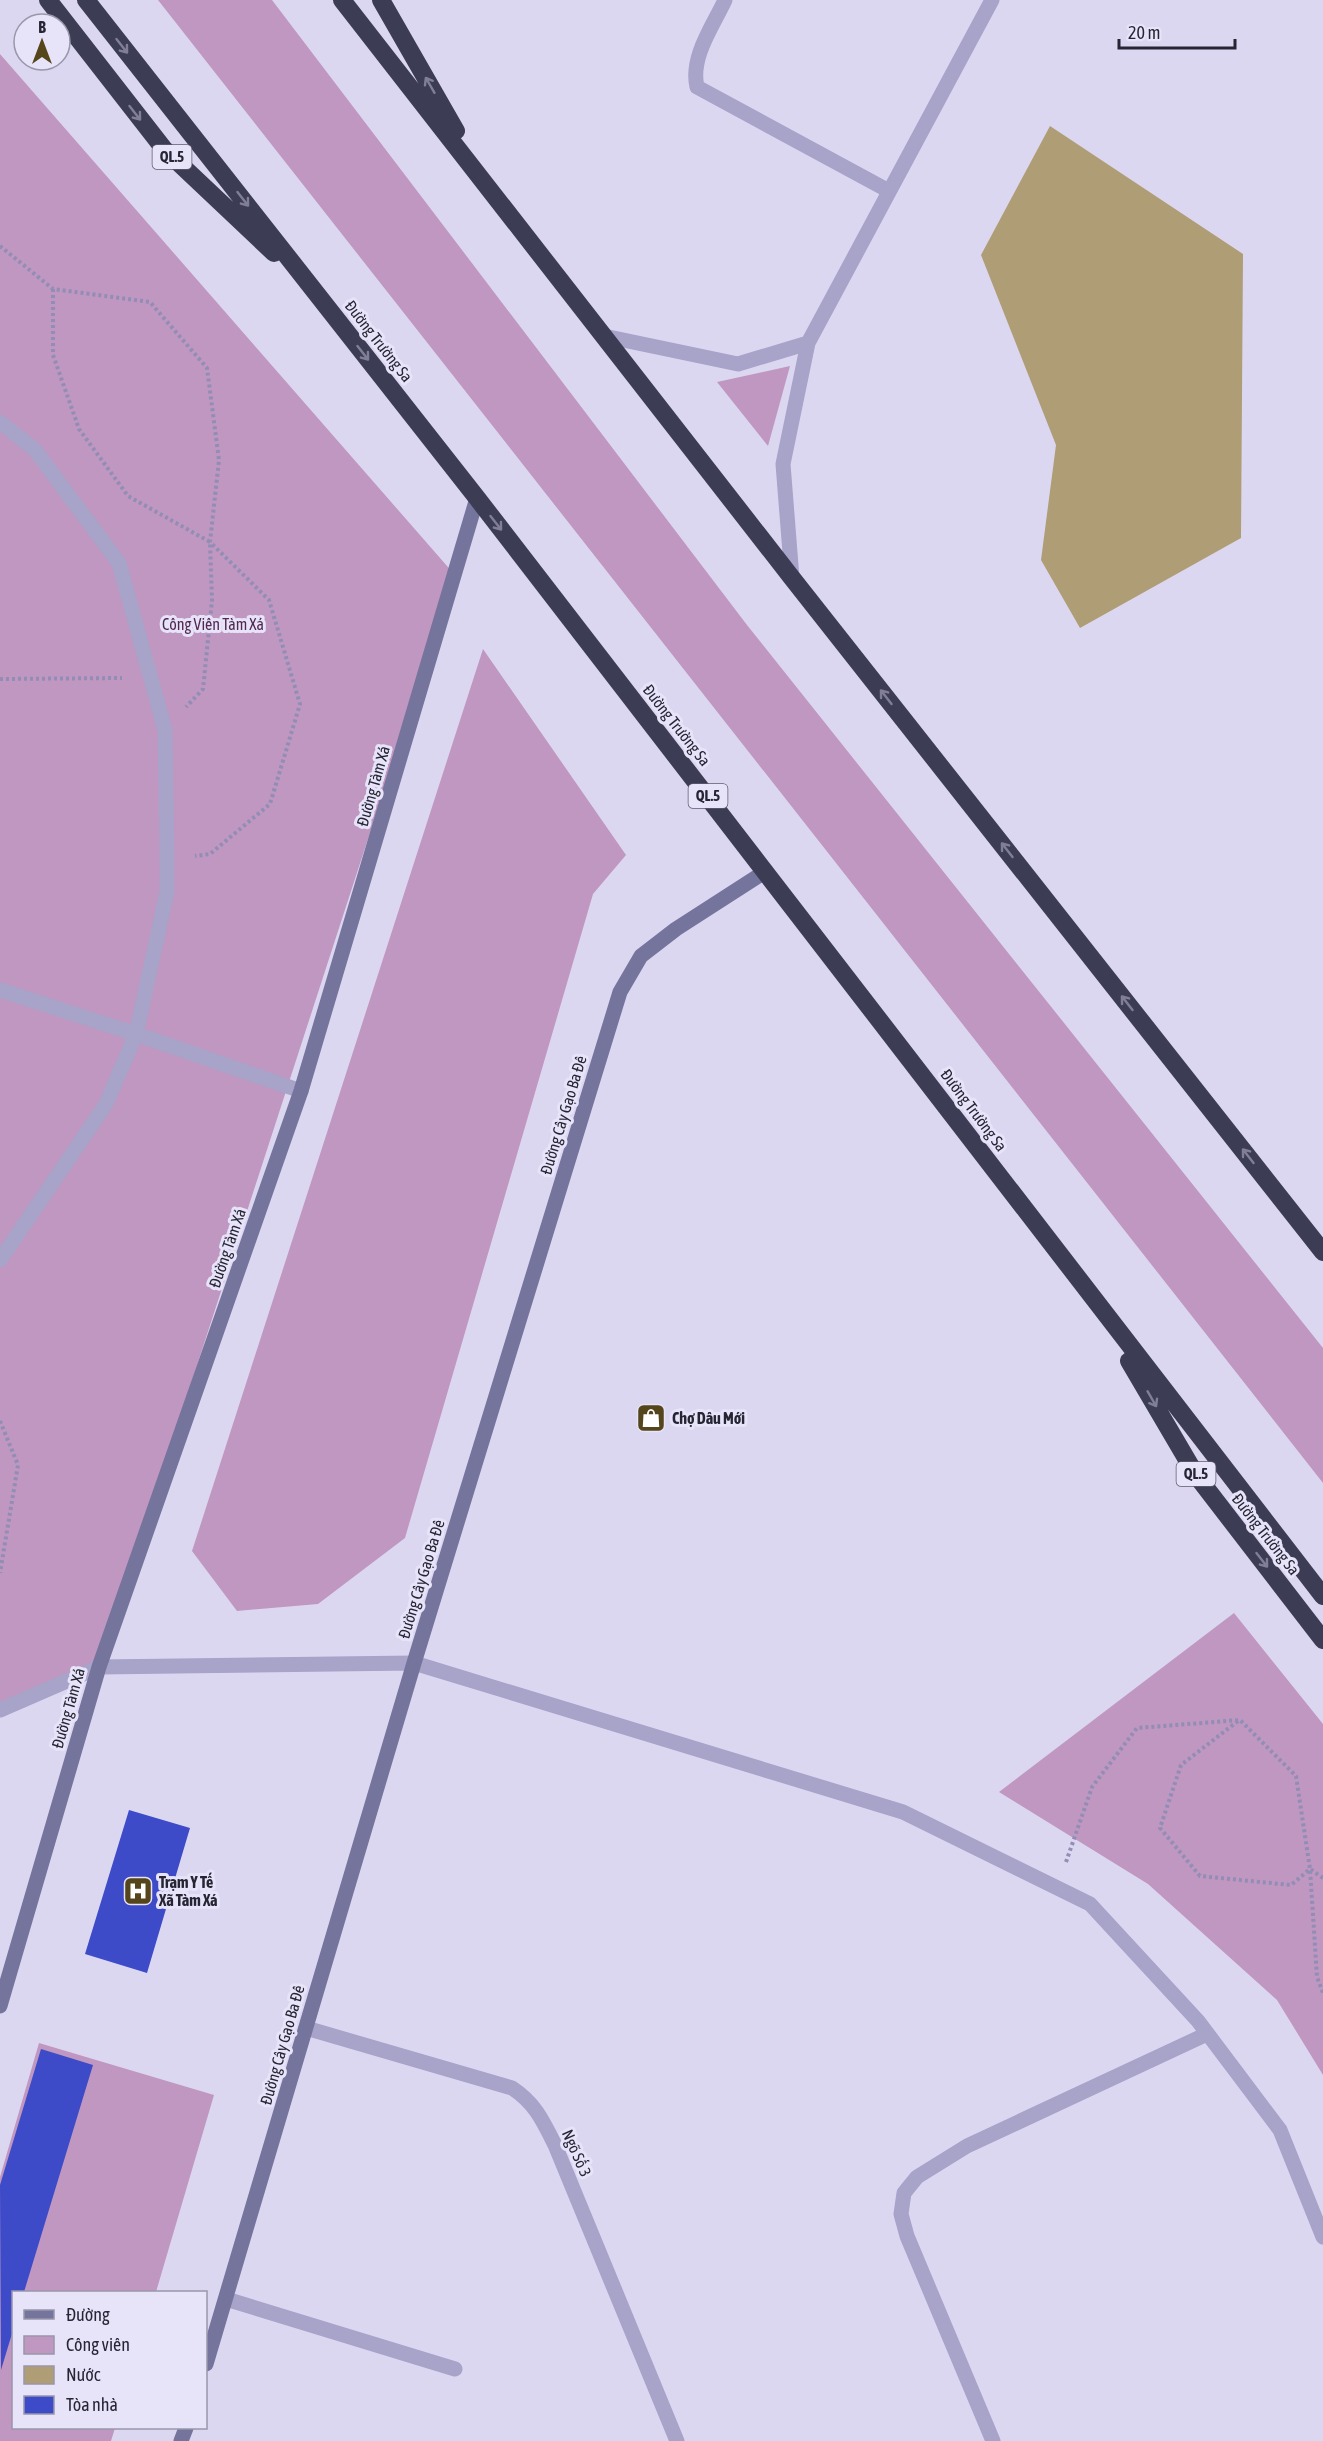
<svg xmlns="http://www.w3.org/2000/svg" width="1323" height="2441" viewBox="0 0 1323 2441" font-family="'Asap Condensed',sans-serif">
<rect width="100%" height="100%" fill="#dcd7f1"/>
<path fill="#c097c0" d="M158,0h114l475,625 576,723v135z
M0,54l454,520 -355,1093 -99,43z
M790,366l-22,80 -51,-64z
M483,649l143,206 -33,39 -188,644 -87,66 -81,7 -45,-60z
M1234,1613l89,111v351l-46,-75 -129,-116 -149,-92z
M39,2043l175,52 -58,197h-142v136h101l-4,13h-111v-264z"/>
<path fill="#ae9d75" d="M1050,126l193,128 -2,284 -161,90 -39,-68 15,-115 -75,-190z"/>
<path fill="#3d4bc8" d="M129,1810l61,18 -43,145 -62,-19z
M41,2049l52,16 -69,227h-10v35l-13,43 -1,-185z"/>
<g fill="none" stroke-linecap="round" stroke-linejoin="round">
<path stroke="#918db5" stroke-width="4" stroke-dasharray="3 3" stroke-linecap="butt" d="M0,246l53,43 97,13 57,66 12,92 -9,82 59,58 31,104 -30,100 -60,50 -15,2
M53,289v66l26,74 49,67 82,46 2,58 -9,89 -17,18
M0,679l122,-1
M0,1421l18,44 -18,108
M1238,1721l-57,44 -21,63 40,48 91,9 19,-16 13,9
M1066,1862l26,-75 45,-59 103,-8 56,56 14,93 7,108 6,16"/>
<path stroke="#a7a3c9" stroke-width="15" d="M725,0c-12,26 -35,57 -28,87l192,104"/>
<path stroke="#a7a3c9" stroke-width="15" d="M604,336l134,28 70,-21
M0,422l35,28 84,113 46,167 2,131v31l-31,142 -30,70 -106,156
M792,578l-9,-114 25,-121 184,-343
M0,990l136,44 165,57
M0,1710l99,-43 315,-4 489,149 187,92 108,117 82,109 43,107
M306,2028l206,60c23,15 31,33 43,57l122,296
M226,2299l229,70
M993,2441l-86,-205 -6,-22 3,-21 13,-16 50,-31 240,-112"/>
<path stroke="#75749c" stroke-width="15" d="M0,2006l99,-339 202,-576 176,-593
M206,2364l208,-701 206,-671 21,-36 35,-27 90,-58
M181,2441l5,-13"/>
<path stroke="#3c3d55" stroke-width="18" d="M48,0l116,149 110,104
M86,0l391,498 846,1098
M342,0l450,578 531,674
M381,0l75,131
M1129,1361l67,114 127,165"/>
</g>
<defs><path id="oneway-shaft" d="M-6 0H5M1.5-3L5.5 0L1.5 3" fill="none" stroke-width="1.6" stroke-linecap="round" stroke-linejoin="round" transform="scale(1.5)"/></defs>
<g stroke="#807f97">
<use href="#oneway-shaft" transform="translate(122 46) rotate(52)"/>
<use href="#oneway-shaft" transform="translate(430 85) rotate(-120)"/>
<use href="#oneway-shaft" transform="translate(135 113) rotate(52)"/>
<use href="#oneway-shaft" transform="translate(243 199) rotate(52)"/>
<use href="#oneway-shaft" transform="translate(363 353) rotate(52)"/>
<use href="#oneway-shaft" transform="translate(496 523) rotate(52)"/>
<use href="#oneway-shaft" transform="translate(886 697) rotate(-128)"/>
<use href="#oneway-shaft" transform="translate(1007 850) rotate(-128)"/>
<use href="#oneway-shaft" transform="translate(1127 1003) rotate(-128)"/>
<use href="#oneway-shaft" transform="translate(1248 1156) rotate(-128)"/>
<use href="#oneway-shaft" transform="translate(1152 1399) rotate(60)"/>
<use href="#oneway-shaft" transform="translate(1262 1560) rotate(52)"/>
</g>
<defs>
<g id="shop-square" transform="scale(1.5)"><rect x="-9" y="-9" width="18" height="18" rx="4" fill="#55451a" stroke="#e7e3f9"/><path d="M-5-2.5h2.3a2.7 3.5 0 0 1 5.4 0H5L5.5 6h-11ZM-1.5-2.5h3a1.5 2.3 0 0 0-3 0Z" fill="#fff"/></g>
<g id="hospital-square" transform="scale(1.5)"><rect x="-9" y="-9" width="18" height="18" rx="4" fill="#55451a" stroke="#e7e3f9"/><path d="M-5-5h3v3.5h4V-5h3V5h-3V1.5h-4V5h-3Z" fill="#fff"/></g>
</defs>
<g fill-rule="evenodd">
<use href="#shop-square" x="651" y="1418"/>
<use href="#hospital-square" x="138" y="1891"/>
</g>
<g text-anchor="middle" stroke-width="6" stroke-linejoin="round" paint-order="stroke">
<g fill="#e7e3f9" stroke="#5f5e6f" stroke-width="1.5">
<rect x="152.5" y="145" width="39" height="24" rx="4.5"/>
<rect x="688.5" y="784" width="39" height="24" rx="4.5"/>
<rect x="1176.5" y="1462" width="39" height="24" rx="4.5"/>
</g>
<g font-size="15" font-weight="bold" fill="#252534">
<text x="172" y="162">QL.5</text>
<text x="708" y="801">QL.5</text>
<text x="1196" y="1479">QL.5</text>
</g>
<g font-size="16" fill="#252534" stroke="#e7e3f9">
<text transform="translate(379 341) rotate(52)" y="6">Đường Trường Sa</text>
<text transform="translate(677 725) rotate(52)" y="6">Đường Trường Sa</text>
<text transform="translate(373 786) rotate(-74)" y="6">Đường Tàm Xá</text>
<text transform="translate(974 1110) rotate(53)" y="6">Đường Trường Sa</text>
<text transform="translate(563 1115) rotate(-73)" y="6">Đường Cây Gạo Ba Đê</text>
<text transform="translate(227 1248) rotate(-71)" y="6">Đường Tàm Xá</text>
<text transform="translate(1266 1534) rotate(52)" y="6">Đường Trường Sa</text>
<text transform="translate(421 1579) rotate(-73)" y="6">Đường Cây Gạo Ba Đê</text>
<text transform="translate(68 1708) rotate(-74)" y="6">Đường Tàm Xá</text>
<text transform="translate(282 2045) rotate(-74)" y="6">Đường Cây Gạo Ba Đê</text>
<text transform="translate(577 2153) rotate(66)" y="6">Ngõ Số 3</text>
</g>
<g font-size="16" fill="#522851" stroke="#e7e3f9">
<text x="213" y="630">Công Viên Tàm Xá</text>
</g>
<g font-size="16" font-weight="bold" fill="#252534" stroke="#e7e3f9" text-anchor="start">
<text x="672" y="1424">Chợ Dâu Mới</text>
<text x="159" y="1888">Trạm Y Tế<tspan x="159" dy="18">Xã Tàm Xá</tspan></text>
</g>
</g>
<rect x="12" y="2291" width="195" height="138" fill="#e7e3f9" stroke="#9997aa" stroke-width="1.5"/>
<rect x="24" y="2310" width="30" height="9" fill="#75749c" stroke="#9997aa" stroke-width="1.5"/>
<text x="66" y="2321" font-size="18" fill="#252534">Đường</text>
<rect x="24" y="2336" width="30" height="18" fill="#c097c0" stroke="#9997aa" stroke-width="1.5"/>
<text x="66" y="2351" font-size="18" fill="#252534">Công viên</text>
<rect x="24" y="2366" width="30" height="18" fill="#ae9d75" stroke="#9997aa" stroke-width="1.5"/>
<text x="66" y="2381" font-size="18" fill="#252534">Nước</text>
<rect x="24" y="2396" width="30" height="18" fill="#3d4bc8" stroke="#9997aa" stroke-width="1.5"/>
<text x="66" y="2411" font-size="18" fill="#252534">Tòa nhà</text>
<g transform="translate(42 42)"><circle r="28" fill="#e7e3f9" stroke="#9997aa" stroke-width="1.5"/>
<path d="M0-4.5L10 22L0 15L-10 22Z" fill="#55451a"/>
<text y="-9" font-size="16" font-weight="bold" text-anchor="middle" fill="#252534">B</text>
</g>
<path d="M1119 39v9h116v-9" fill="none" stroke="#252534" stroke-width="3"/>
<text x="1128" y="39" font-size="18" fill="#252534" stroke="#e7e3f9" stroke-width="4.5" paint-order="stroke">20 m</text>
</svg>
